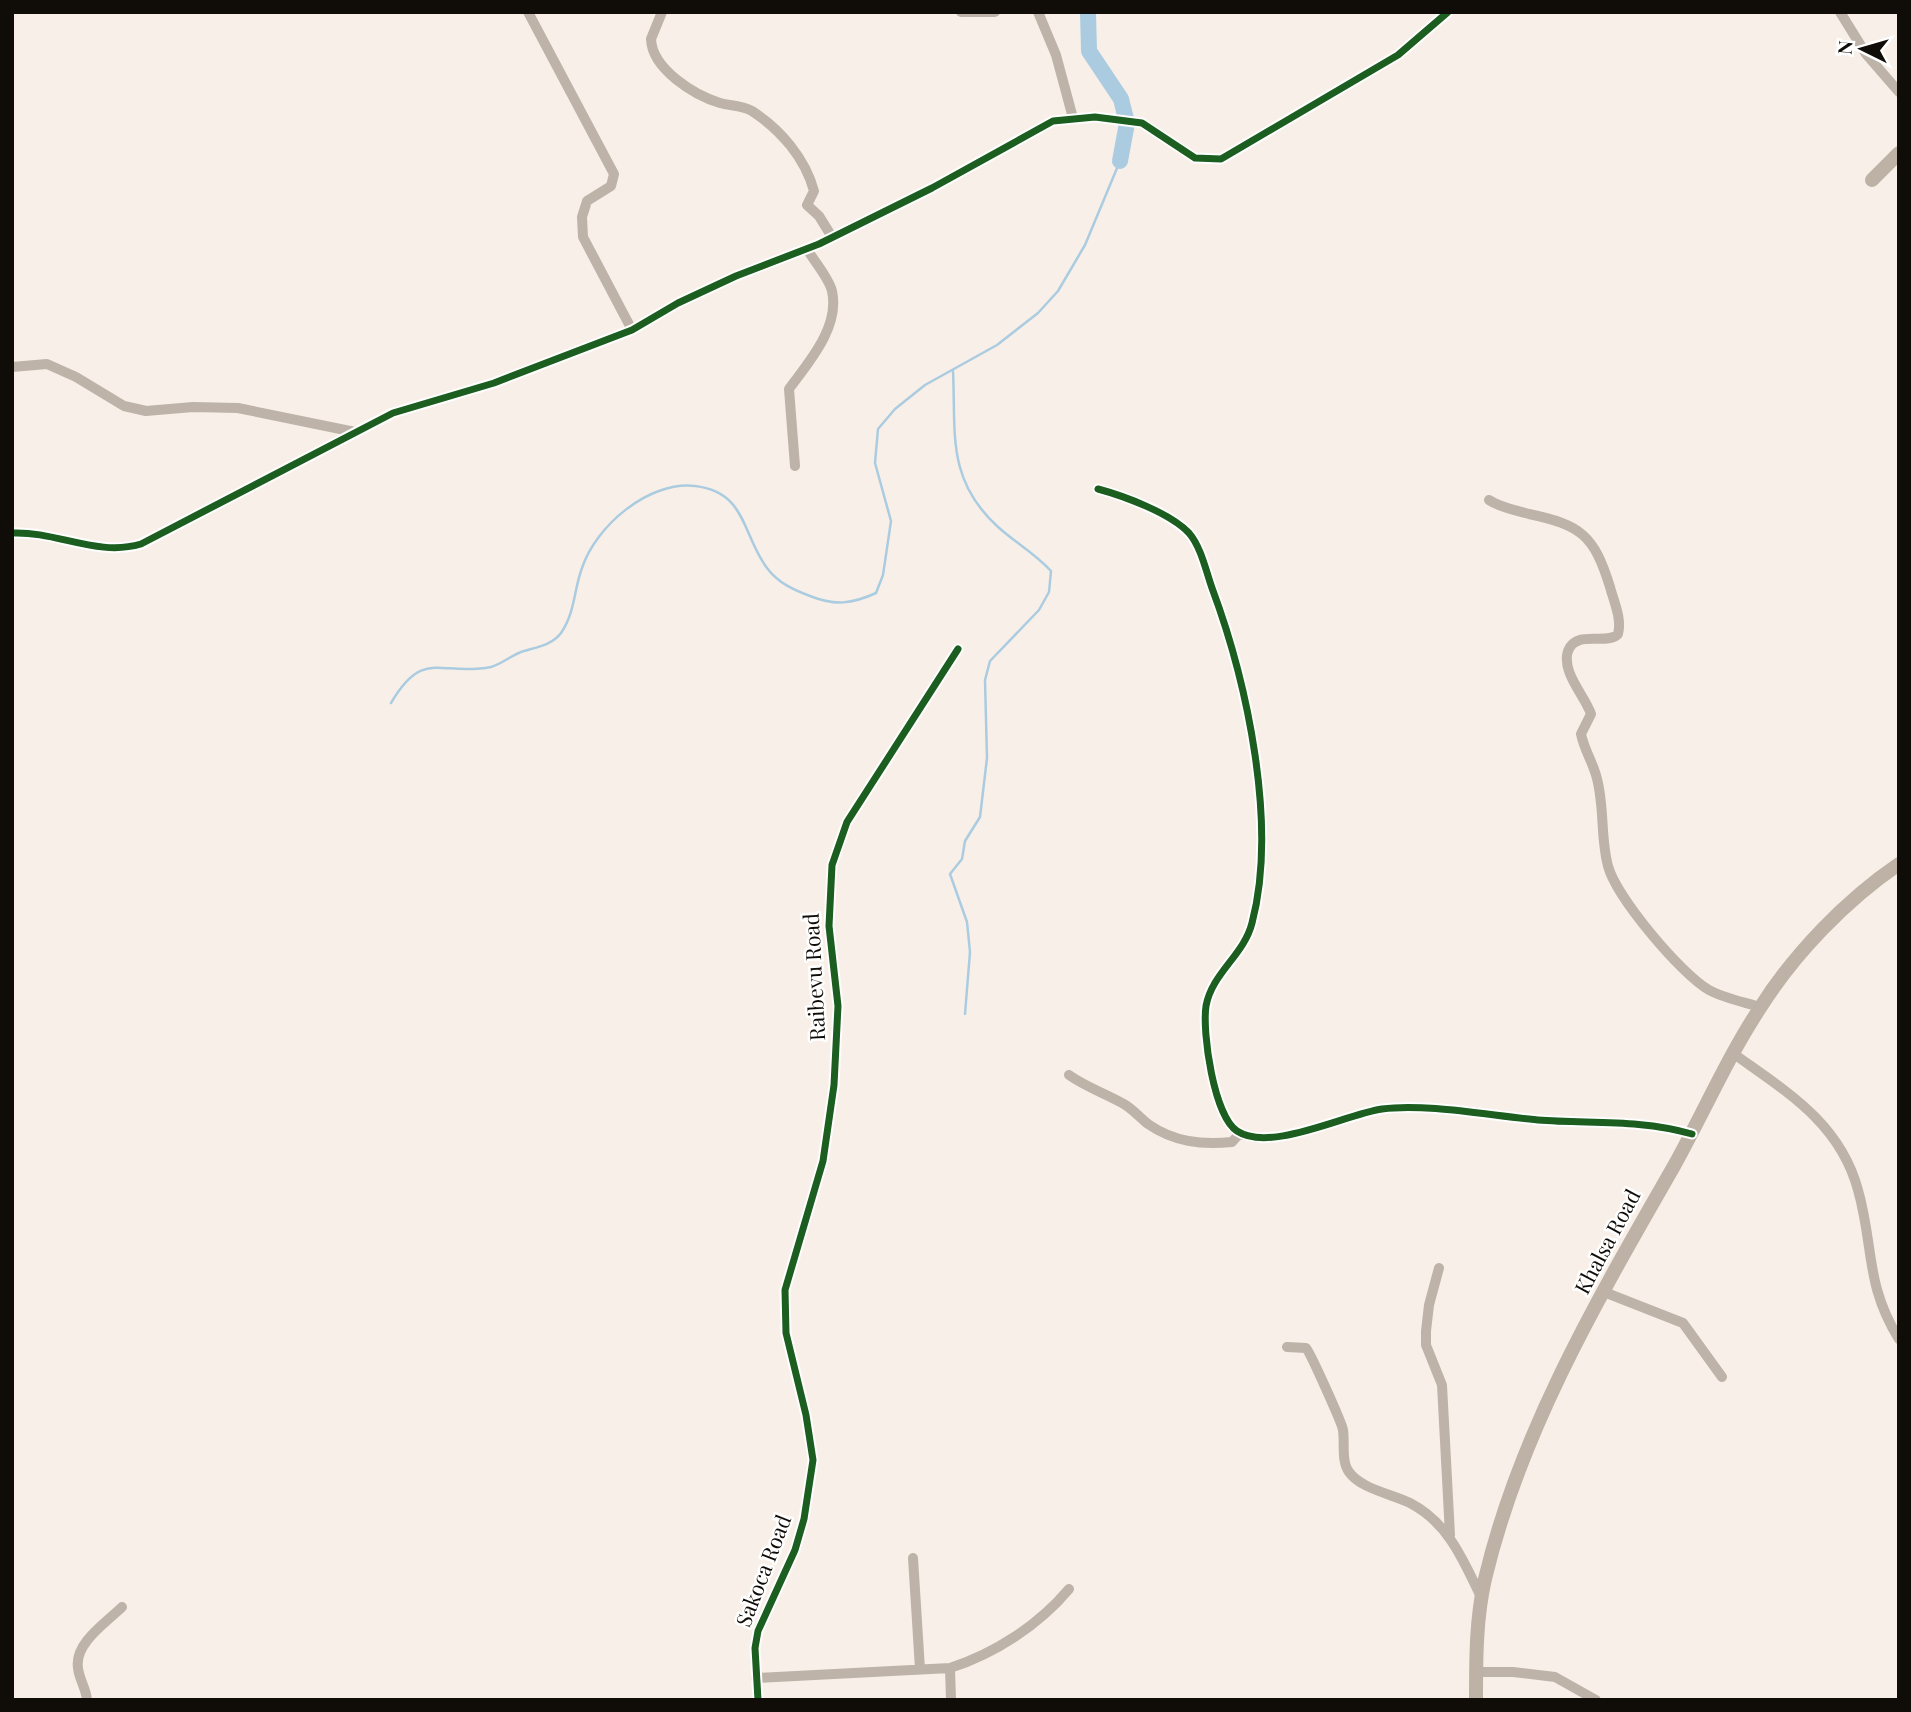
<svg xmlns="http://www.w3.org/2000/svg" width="1911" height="1712" viewBox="0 0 1911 1712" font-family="'Playfair Display',serif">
<rect width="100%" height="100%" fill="#f8f0e8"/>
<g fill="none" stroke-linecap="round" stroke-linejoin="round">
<path stroke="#abcce0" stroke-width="2.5" d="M953,371c3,61 -7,108 44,155 17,16 38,27 54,45l-2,21 -10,18 -49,51 -5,19 2,78 -7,59 -15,24 -3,18 -12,15 17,48 3,30 -5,62
M391,703c33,-56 49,-26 100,-36 11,-3 22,-13 33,-16 13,-4 28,-6 37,-18 14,-20 13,-44 21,-65 14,-42 66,-87 113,-82 52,6 47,49 72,82 11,15 27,22 43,28 25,10 42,8 66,-3l7,-18 8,-54 -16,-58 3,-34 17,-20 30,-24 72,-40 41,-32 20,-22 27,-46 35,-84"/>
<path stroke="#abcce0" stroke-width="16" d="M1088,12l1,39 32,48 6,24 -7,38"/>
<path stroke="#bdb3a9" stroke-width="10" d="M528,12l86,162 -3,12 -24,15 -5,16 1,20 49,93
M662,12l-11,27c1,30 43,56 69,64 10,3 22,2 32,8 29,19 53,47 62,80l-7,14 12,11 13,21
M961,12h34
M1038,12l18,43 17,63
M1840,12l26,42 33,38
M12,367l35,-3 29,13 48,29 22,5 47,-4 45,1 117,24
M795,466l-6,-77c20,-27 51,-62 43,-98 -3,-13 -18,-30 -25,-42
M1098,489c26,7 72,24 91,44 12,14 17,38 23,55 35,94 66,237 40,335 -8,32 -40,50 -46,83 -4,27 8,110 31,125 33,22 109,-17 145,-22 44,-6 110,7 156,11 52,4 102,-1 154,14
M1489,500c12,8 26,10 40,14 52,11 65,21 81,73 4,15 12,32 8,47 -11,12 -42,-5 -50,17 -7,21 17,45 23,63l-10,20c3,15 11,27 15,41 9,30 4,61 12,91 8,31 73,108 101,124 14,8 35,12 51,17
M12,533c45,-2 85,24 129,11l252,-131 101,-30 138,-53 46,-27 58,-27 83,-32 113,-56 121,-67 42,-4 47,6 53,35 26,1 177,-104 50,-43
M1734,1054c53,38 106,69 124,136 16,56 7,95 41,149
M1069,1075c17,12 35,18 53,28 10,5 17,14 26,21 26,18 53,21 84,18l8,-9
M1439,1268l-10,37 -3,26v14l16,40 8,150
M1604,1292l79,31 39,54
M1287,1347l19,1c4,4 36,75 37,82 2,13 -2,31 6,42 12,17 43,22 61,31 39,20 54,59 72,96
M913,1558l7,111
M950,1668l1,32
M1476,1672h37l42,5 41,23
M756,1678l194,-10c44,-14 89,-43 119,-79
M87,1700c-1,-12 -8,-21 -9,-32 -4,-25 29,-46 44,-61
M758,1700l-3,-52 3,-17 37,-81 9,-31 9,-59 -7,-45 -20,-82 -1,-43 38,-129 11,-76 4,-79 -9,-80 3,-61 15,-43 111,-173"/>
<path stroke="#beb2a6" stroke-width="14" d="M1872,180l27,-27
M1476,1700c0,-41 0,-82 9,-121 35,-148 114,-282 189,-413 29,-52 53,-108 86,-158 34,-54 86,-108 139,-144"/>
<g stroke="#fff" stroke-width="11">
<path id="cycleway" d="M1098,489c26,7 72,24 91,44 12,14 17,38 23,55 35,94 66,237 40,335 -8,32 -40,50 -46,83 -4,27 8,110 31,125 33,22 109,-17 145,-22 44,-6 110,7 156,11 52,4 102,-1 154,14
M12,533c45,-2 85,24 129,11l252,-131 101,-30 138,-53 46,-27 58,-27 83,-32 113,-56 121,-67 42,-4 47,6 53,35 26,1 177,-104 50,-43
M758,1700l-3,-52 3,-17 37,-81 9,-31 9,-59 -7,-45 -20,-82 -1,-43 38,-129 11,-76 4,-79 -9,-80 3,-61 15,-43 111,-173"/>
</g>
<use href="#cycleway" stroke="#1b5e20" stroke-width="7"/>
</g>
<g text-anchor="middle" stroke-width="5" stroke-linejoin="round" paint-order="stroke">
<g font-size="21" fill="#100c08" stroke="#fff">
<text transform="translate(815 977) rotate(-93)" y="7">Raibevu Road</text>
<text transform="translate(1608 1242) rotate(-62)" y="7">Khalsa Road</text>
<text transform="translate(764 1571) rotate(-69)" y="7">Sakoca Road</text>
</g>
</g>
<rect width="1911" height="1712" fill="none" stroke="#100c08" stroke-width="28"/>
<g transform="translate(1862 49) rotate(275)" stroke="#ffffff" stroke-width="5" paint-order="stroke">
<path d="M0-5L12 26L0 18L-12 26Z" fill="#100c08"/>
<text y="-10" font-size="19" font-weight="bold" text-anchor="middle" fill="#100c08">N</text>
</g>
</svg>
